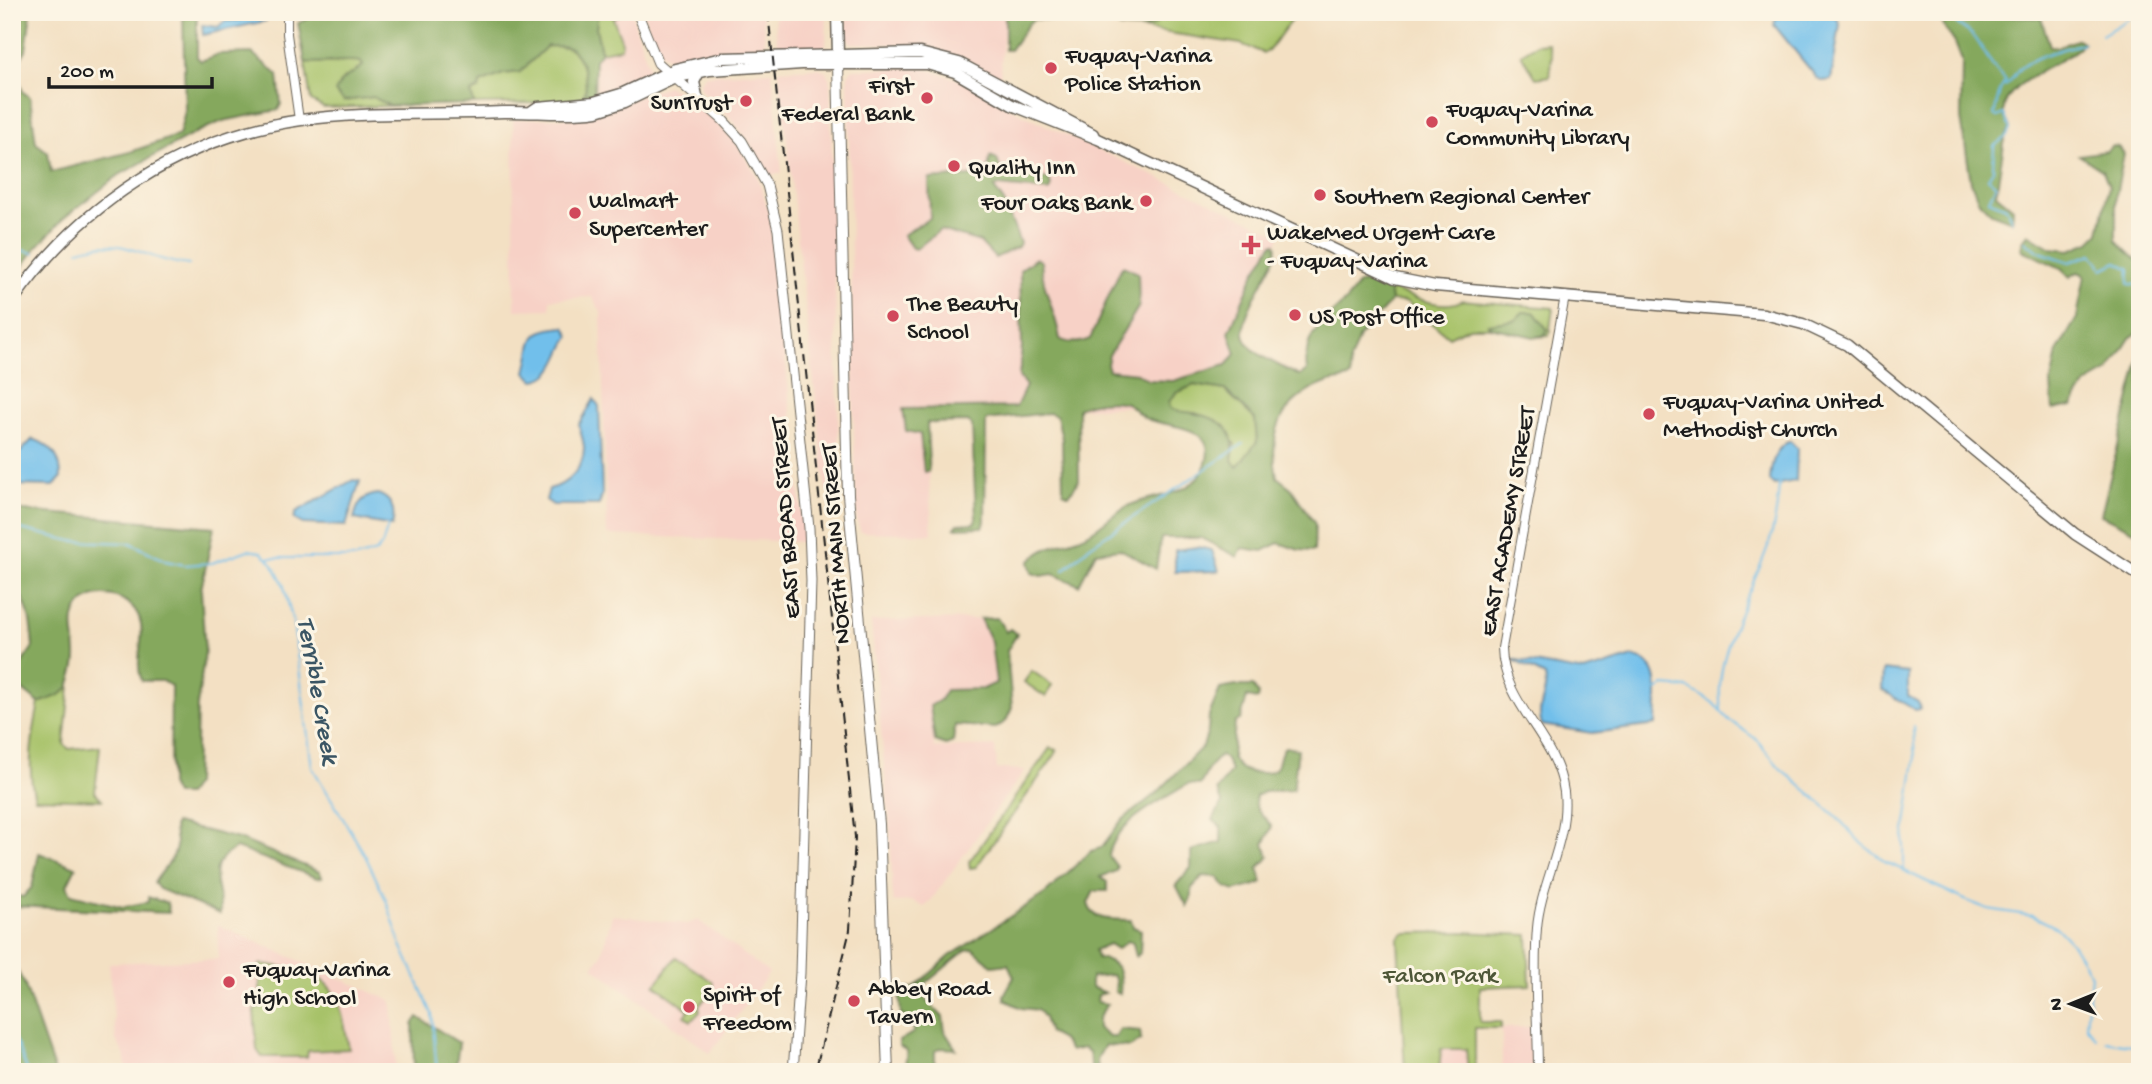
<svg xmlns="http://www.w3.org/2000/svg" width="2152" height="1084" viewBox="0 0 2152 1084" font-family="'Gochi Hand',sans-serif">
<rect width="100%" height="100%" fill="#fcf5e5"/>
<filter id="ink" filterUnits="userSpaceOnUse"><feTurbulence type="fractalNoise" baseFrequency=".0143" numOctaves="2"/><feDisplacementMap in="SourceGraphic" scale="14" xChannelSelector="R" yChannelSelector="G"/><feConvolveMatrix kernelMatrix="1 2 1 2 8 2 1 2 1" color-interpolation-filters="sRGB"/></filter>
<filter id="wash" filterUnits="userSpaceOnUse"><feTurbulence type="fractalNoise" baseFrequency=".00686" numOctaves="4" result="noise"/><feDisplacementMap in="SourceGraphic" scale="28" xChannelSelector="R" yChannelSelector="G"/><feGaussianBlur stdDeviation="1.57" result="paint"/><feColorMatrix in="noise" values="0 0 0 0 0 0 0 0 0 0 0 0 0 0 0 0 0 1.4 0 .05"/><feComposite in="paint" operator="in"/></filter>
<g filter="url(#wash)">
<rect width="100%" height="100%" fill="#f3e0c3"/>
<path fill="#f7d1c6" d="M631,12l19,59 -19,15 -34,11 -1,-45 14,-39z
M643,12h119l4,39 -93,12 -17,-16z
M774,12h53l-1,33 -8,5 -40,1z
M846,12h159l-5,69 -30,-19 -45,-16 -74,-3 -4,-6z
M818,68l8,3 4,9 10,411h-14l-47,-421z
M923,68l40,13 52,30 266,124 -47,105 74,39 -15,21 -367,15 6,119 -71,-2 -4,-11 -3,-90 -6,-357 5,-5z
M772,71l10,102 -14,2 -22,-37 -21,-27 -24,-21 -1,-8 5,-7z
M667,86l20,9 49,47 23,38 11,36 35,326 -198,-7 -6,-223 -9,-15 -42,2v10l-35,1 -2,-191 67,-1z
M980,619l11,23 5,41 -8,13 -55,10 1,42 61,-2 2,23 28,1 -96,133 -5,4 -12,-6 -19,1 -3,-73 -19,-208z
M612,915l75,9 11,-4 71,53 -59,80 -117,-86 8,-11z
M218,925l174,76 4,71h-269l-3,-18 -8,-14 -7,-77 109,-4z
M1531,1027l1,45h-30v-44z
M1441,1049h26l1,23h-29z"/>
<path fill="#a7c269" stroke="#626f42" stroke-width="2" d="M598,12h26l-11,6 9,24 -1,6 -20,4 -5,-24z
M1161,12h126l7,4 -24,33 -7,4 -22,-9 -99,-15 13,-4z
M1548,43l4,13 -2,20 -14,2 -15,-24 16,-10z
M547,46c7,1 17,-1 22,2 13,7 22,38 13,50l-29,5 -79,1 -3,-11 8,-4 1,-6 23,-9 17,-2z
M348,59l13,3 2,4 -7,4 -12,31 29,-4 17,9 -66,2 -13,-7 -6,-39 32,1z
M1389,289c19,6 55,23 73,11l91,8 -4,28 -15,1h7l6,-8 -13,-17h-11l-8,8 -26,4v3h-20l-20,10 -42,-35 -16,-1z
M1194,385l31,5 30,29 2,23 -20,26 -5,-8 3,-16 -39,-31 -20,-1 -6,-4 -1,-6 7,-9z
M1032,671l20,14 -6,12 -22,-15z
M70,686l-6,58 5,5 31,-3 -5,46 7,8 -67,-2c-9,-30 -2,-65 4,-95l21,-9z
M1050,748l7,2 -2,5 -79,112 -6,1 -1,-6z
M1462,932l66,3 2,50 -50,2v35h21v6h-26v44h-7l-2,-23h-25l-2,23h-34l-7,-133 5,-6z
M676,957l37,25 -1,8 -13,16 1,6 -9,9 -6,-5 4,-6 -34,-25z
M260,964c69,8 78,17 89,85l-41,2 -1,6h-45l-5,-7 -3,-40 6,-3z"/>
<path fill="#85a85d" stroke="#50623c" stroke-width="2" fill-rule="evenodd" d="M12,12h19l-5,38 -11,18 8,24 7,5 6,46 12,9 3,20 79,-20 49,-17 6,-24 -2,-99h14v45l4,4 18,-7 33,-1 26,22 3,29 -3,6 -55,11 -24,10 -80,44 -55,43 -28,30 -24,33z
M305,12h293l-2,16 5,24 -6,8 -1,40 -12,-2c9,-12 0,-42 -12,-50 -6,-3 -16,-1 -23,-2l-27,26 -17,2 -23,9 -1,6 -8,4 3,11 -84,2 -17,-9 -29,4 -9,-9 6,-11 22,-15 -2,-4c-18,-4 -36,3 -56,0l-7,-39 9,-4z
M1005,12h96l-4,10 -62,-3 -6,4 -19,27h-5z
M1114,12h47l-6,13 -13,4 -22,-1 -5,-5z
M1934,12c36,0 70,5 107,6l9,28 8,1 20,-8 6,4c-16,20 -85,39 -80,71 1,5 5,9 6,15l-5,9 -9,56 17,14 -1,13 -21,-8 -13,-13 -7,-18 -10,-64 1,-57 -7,-18z
M2112,146l6,1 6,7 -8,41v45l24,23v68l-10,7 -21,33 -23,13 -14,22 -19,4 -2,-27 6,-31 20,-34 8,-43 -7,-3 -8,5 -9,-9 -39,-18v-8l6,-8 23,14 19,2 20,-8 9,-9 10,-47 -6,-15 -24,-16 28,-4z
M990,156l7,3 4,12 8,5 40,3 2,7 -2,5 -50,-5 -5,2 10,14 16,41 -2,4 -23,11 -15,-16 -40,-12 -24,19 -4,-1 -9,-13 27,-17 -1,-39 55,-4 4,-4z
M1276,243c3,12 -4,21 -9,31 -37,68 -32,70 33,102l7,-5c-7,-49 33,-53 51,-87l12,-3 19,8 2,12 -32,36 -9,24 1,16c-8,4 -18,3 -27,7 -44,17 -56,49 -47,93l14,11 24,36 -1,27 -15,-1 -20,-7 -16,8 -21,-3 -4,9 -37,-19h-40l-5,31 -36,-20 -24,3 -17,33 -26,-11 -12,2 -9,-3 -3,-11c16,-17 31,-17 52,-25 16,-6 29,-22 45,-30 26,-14 70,-9 80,-44 12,-39 -37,-35 -59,-44 -8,-3 -14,-13 -21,-16 -14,-4 -35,-1 -48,5l1,72 -10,15 -6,-3 -1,-53 -5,-23 -8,-3 -63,7 -1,102 -2,5 -28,1 3,-4 16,-1 2,-5 -4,-93 -4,-3 -41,1 2,44 -1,5h-4l-4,-38 -14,-3 -3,-22 113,-2 10,-21 -7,-9 3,-31 -2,-76 16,-12 5,3c1,29 15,51 19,78 10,6 20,4 30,0l30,-69 3,-4 15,7 1,33 -30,49 -2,9 2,6 28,3 11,7 25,1 53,-16 10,-11 -7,-22 25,-58 18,-30zM1194,385l31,5 30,29 2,23 -20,25 -5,-7c5,-29 -7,-40 -35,-46 -10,-3 -18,-1 -27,-6l-1,-6 7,-9z
M1523,312h11l13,17 -1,6 -12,2 -44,-10 -2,-3 27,-4z
M2140,356v178l-39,-19z
M12,510l202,17 -13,63 4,62 -8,54 -2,78 -8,11h-12l-5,-10 1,-99 -9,-5h-20c-9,-21 5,-45 -3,-64 -9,-23 -48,-32 -62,-7 -8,15 0,32 -1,48 0,6 -4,20 -6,26 -3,11 -21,15 -31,19l-19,-15 -8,-2v-19h7l14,-20c-2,-22 -3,-46 -21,-62z
M997,618l9,14 4,-3 7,5 -10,17 5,57 -6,13 -10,7 -41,-3 -2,17 -7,3 -11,-4 -5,-35 10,-6 6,-10 37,-1 13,-6 -5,-41 -11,-23z
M1236,686h17l6,9 -1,4 -11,-2 -6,22 -6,4 -3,35c3,3 4,6 7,9 5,6 32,9 37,1 5,-7 2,-14 9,-21l13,2 -5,41 -29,2 -8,4c-4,16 9,19 16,31l-8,17 5,13 -11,11 5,15 -29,8 -10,-5 -6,-9 -15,-1 -11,12v8l-5,10 -11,-21 15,-17v-17l30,-9v-15l-8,-7 9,-17 -5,-13 14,-19 -6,-13 -5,-2 -10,10 -10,19 -12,-1c-26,16 -74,39 -79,72l8,11 -1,4 -16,6 7,5v9h-13l-6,12c4,20 28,16 43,17l2,7 8,3 -1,23 -4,4 -3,-14 -6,-2 -10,8 -8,-5 -14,6 2,8c23,2 25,17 23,36l-5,-2 1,-11 -4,-6 -21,2v10l14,6 -7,2 -1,7 10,2 -9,15v9l11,9h7l4,-8 20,2 1,9 -11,7 -25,-2 -8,14 1,13h-6l-3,-20 -5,-4 -14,3 -8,-11 -13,-7 -5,-15 -6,-8 -17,-2 -16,-8 -1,-5 10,-18 -6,-13 -15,2 -20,-17 -7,1 -40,33 -1,16 18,18 2,15 11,17 -16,-1 -5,3v21h-31l3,-21 -8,-5v-5l15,-9 -2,-14 -11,-2 -2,-26 15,-2 36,-32 96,-63 45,-42 10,-3 20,-27 38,-30 44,-45 5,-15 1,-16 11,-26z
M175,823l64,16 81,33 2,5 -5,1 -81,-30c-36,21 -14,36 -16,66l-61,-25 -5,-6c7,-13 20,-21 22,-36 1,-9 -4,-15 -1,-24z
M39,853l37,14 -9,18 4,9 52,13 25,-5v-5l19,6 2,10 -157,-7v-11l11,2 9,-10z
M12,962l12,21 31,89h-36l-7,-14z
M418,1017l41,26 -4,29h-41l-1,-48z"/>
<path fill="#71bfeb" stroke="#466e84" stroke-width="2" d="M267,12l-1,9 -63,14 -1,-10 16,2 7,-6 16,-1 7,-7 6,3z
M1778,12h40l19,6 3,7 -9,55 -9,1 -5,-3 -43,-53z
M565,327l5,9c-11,16 -14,43 -36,44l-8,-8c9,-34 0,-42 39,-45z
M594,399l5,7 3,89 -3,10h-46l-7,-5 3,-11c18,-4 35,-21 35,-41 0,-7 -4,-16 -5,-23z
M33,439c20,7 28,19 28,39l-7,8 -42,-1v-25z
M1790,441l7,7 -1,33 -22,4 -4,-4c1,-16 4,-33 20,-40z
M353,480l7,1 -14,45 -43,-2 -9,-5 2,-7z
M378,494c14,5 18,17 14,32l-38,-7c3,-15 8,-23 24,-25z
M1197,547l15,3 7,21 -44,1v-22z
M1633,657c32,4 23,44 23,68l-64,8 -50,-8c-7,-17 7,-32 3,-49l-34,-17 73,13z
M1883,670l25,3v23l10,6 2,7 -5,1 -33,-20z"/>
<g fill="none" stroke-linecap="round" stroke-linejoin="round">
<path stroke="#71bfeb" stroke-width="2" d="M1948,12c6,13 20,17 28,27 9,13 18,32 30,42l-6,9 -6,25 3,2 7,-3 6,15 -3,7 -13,10 -1,24 -5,8 8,7 -7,15 17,7 6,14
M2102,35l37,-23
M2005,86c8,-5 8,-11 14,-17 16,-14 45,-20 65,-26
M2025,241l15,11 30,10 22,-8 11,15 14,-7 13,7 -1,15 11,1
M12,248l22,5
M79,250c51,-15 62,10 110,15
M12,527l60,14 59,2 35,18 19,4 27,-2 36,-13 13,2 11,11 11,20 10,39 19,145 53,88 21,45 15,45 31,69 5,58
M268,558h88l20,-6 6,-7 6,-19
M1064,570l26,-24 153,-102
M1657,691l7,-5 24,2 24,14 17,18 27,19 24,29 55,47 27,29 24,18 79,38 23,9 45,7 24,12 16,17 18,30 -5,51 10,12
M1721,709c-9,-55 31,-115 48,-166 6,-19 9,-40 10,-59
M1904,871v-33l11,-78 -2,-34
M12,1033l16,39
M2106,1041l34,6"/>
</g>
</g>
<g filter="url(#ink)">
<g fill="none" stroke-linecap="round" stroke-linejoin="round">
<g stroke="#676156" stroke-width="10">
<path id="tertiary" d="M287,12v22l12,86
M1538,1072c0,-48 -5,-97 -1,-144 4,-47 32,-88 27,-136 -7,-55 -61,-87 -62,-144l63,-352"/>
</g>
<g stroke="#676156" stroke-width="11">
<path id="secondary" d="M637,12l21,51 64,56 20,22 25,44 11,45 31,298 2,53 -11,392 -7,99"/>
</g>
<g stroke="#676156" stroke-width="12">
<path id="primary" d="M838,63l10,432 31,329 9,248"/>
</g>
<g stroke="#676156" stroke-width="13">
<path id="trunk" d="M837,12l1,45
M697,96l-3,-14 5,-10
M532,111l6,-4 56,-5 27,-8 54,-25 47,-11 198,-5 39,10 134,71
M12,302c68,-97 169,-165 289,-182 66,-9 135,-5 202,-8 32,-1 62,4 94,-1l28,-9 50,-24 35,-8 92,-6h125l28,8 57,33 86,34 297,139 40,8 329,28 39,10 44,21 228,189 65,42"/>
</g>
<use href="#tertiary" stroke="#fff" stroke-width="8"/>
<use href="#secondary" stroke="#fff" stroke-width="9"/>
<use href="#primary" stroke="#fff" stroke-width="10"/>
<use href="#trunk" stroke="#fff" stroke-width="10"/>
<path stroke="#1c1c1c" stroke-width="2" stroke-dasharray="10 5" stroke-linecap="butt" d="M768,12l87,825 -5,93 -35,142"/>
</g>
</g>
<g fill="#d1495b" stroke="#fcf5e5" stroke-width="2.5">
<circle cx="1051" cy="68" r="7"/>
<circle cx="927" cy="98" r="7"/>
<circle cx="746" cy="101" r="7"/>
<circle cx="1432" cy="122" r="7"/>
<circle cx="954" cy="166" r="7"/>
<circle cx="1320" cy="195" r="7"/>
<circle cx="1146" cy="201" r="7"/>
<circle cx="575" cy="213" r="7"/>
<path d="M1247.5 234.5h7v7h7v7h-7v7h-7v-7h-7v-7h7z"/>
<circle cx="1295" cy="315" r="7"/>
<circle cx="893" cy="316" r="7"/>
<circle cx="1649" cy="414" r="7"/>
<circle cx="229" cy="982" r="7"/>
<circle cx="854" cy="1001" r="7"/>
<circle cx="689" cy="1007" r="7"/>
</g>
<g text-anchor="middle" stroke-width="6" stroke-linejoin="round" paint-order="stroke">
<g font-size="24" fill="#1c1c1c" stroke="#fcf5e5" text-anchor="start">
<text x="1065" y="62">Fuquay-Varina<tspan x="1065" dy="28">Police Station</tspan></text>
<text x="913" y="92" text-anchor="end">First<tspan x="913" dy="28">Federal Bank</tspan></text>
<text x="732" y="109" text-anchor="end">SunTrust</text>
<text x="1446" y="116">Fuquay-Varina<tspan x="1446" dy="28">Community Library</tspan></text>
<text x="968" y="174">Quality Inn</text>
<text x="1334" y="203">Southern Regional Center</text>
<text x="589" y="207">Walmart<tspan x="589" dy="28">Supercenter</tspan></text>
<text x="1132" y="209" text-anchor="end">Four Oaks Bank</text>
<text x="1267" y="239">WakeMed Urgent Care<tspan x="1267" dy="28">- Fuquay-Varina</tspan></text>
<text x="907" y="310">The Beauty<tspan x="907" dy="28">School</tspan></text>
<text x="1309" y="323">US Post Office</text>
<text x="1663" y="408">Fuquay-Varina United<tspan x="1663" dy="28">Methodist Church</tspan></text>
<text x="243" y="976">Fuquay-Varina<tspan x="243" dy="28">High School</tspan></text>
<text x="868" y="995">Abbey Road<tspan x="868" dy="28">Tavern</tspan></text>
<text x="703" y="1001">Spirit of<tspan x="703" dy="28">Freedom</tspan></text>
</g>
<g font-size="24" fill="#1c1c1c" stroke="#fcf5e5">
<text transform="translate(784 518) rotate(-94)" y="8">EAST BROAD STREET</text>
<text transform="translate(1506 521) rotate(-80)" y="8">EAST ACADEMY STREET</text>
<text transform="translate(834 544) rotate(-94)" y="8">NORTH MAIN STREET</text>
</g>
<g font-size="24" fill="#4d5637" stroke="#fcf5e5">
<text x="1440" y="982">Falcon Park</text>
</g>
<g font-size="26" font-style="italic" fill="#3a5564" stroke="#fcf5e5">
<text transform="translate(320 690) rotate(80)" y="9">Terrible Creek</text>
</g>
</g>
<rect width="2152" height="1084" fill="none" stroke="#fcf5e5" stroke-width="42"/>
<g transform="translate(2071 1004) rotate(269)" stroke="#fcf5e5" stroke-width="5" paint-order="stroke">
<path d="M0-5L12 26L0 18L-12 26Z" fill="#1c1c1c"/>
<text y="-10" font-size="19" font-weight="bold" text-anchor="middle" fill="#1c1c1c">N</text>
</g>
<path d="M49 77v10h163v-10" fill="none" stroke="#1c1c1c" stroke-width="3.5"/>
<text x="60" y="77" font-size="21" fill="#1c1c1c" stroke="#fcf5e5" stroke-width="5" paint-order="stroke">200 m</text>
</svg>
